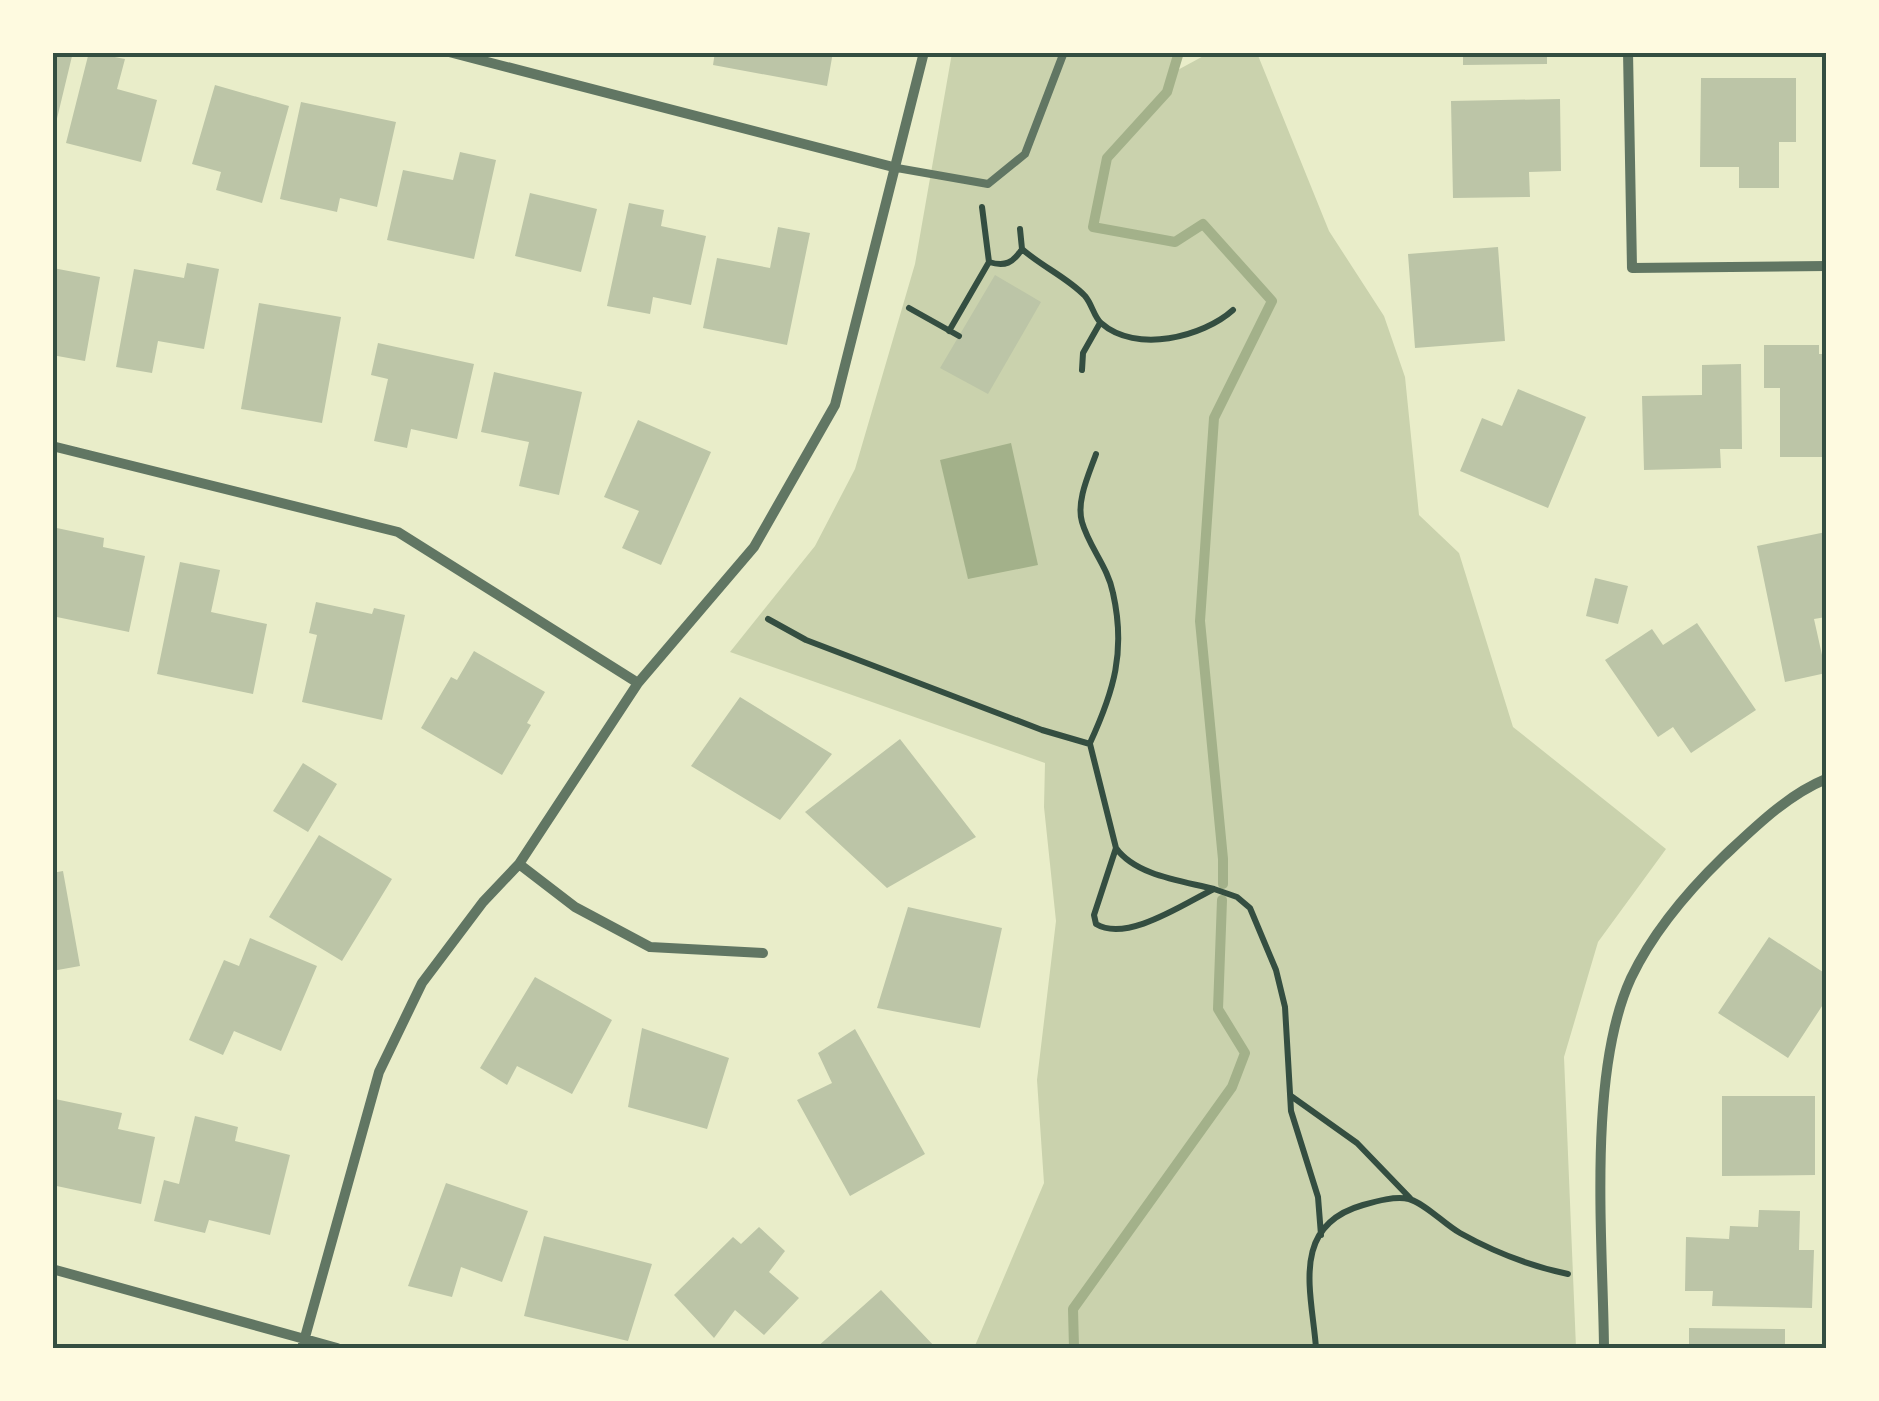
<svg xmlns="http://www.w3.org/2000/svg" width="1879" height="1401" viewBox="0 0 1879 1401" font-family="'Alegreya Sans',sans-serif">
<rect width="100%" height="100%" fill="#e9edc9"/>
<path fill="#cad2ad" d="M952,53h227l-5,19 35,-19h48l72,178 55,85 21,61 14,138 40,38 54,174 153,122 -68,93 -34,115 12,291h-602l70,-165 -7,-103 19,-159 -12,-114 1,-44 -315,-111 85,-106 40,-77 60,-205z"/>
<path fill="#a3b18a" d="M1011,443l27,122 -70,14 -28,-119z"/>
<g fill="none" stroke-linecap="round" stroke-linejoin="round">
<path stroke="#a3b18a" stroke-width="10" d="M1179,52l-12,40 -60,66 -14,69 82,15 28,-18 69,77 -58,117 -14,203 23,238v25
M1074,1348l-1,-39 159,-222 13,-34 -27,-44 4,-109"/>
</g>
<path fill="#bcc5a7" d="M52,52h21l-19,79h-2z
M89,52l36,7 -8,30 40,11 -16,62 -75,-19z
M715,52h118l-6,34 -114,-21z
M1463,52h84v12l-84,1z
M1701,78h95v64h-17v46h-40v-21h-39z
M215,85l74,21 -27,97 -46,-13 5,-18 -29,-8z
M1560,99l1,72 -32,1 1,25 -77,1 -2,-97z
M301,102l95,20 -19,85 -37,-9 -3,14 -57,-13z
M460,152l36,8 -22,99 -87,-19 16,-70 50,10z
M530,193l67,16 -16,63 -66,-16z
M629,203l35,7 -3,16 45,10 -15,69 -38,-8 -3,17 -43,-8z
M778,227l32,6 -23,112 -84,-17 14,-70 53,10z
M1498,247l7,94 -90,7 -7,-94z
M187,263l32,6 -15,80 -46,-8 -6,32 -36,-6 18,-98 50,9z
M53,268l47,9 -15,84 -33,-6z
M995,275l46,27 -53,92 -48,-26z
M259,303l82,14 -19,106 -81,-14z
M378,343l96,21 -17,75 -46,-10 -4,19 -33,-7 14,-62 -17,-4z
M1764,345h55v9h7v103h-46v-69h-16z
M1741,364l1,85h-22l1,19 -77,2 -2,-74 60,-1v-30z
M494,372l88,20 -23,103 -40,-9 10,-44 -48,-10z
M1518,389l68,28 -38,91 -88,-37 22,-53 20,8z
M638,420l73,32 -50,113 -39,-17 17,-37 -35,-14z
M52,527l52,11 -1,9 42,9 -16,76 -77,-16z
M1826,532v85l-12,2 12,54 -41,9 -28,-136z
M180,562l40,8 -9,42 56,12 -14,70 -96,-20z
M1595,578l33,8 -10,38 -32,-8z
M316,602l56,12 2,-6 31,7 -23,105 -80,-18 15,-67 -8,-2z
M1697,623l59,87 -65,43 -18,-26 -15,10 -53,-77 47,-31 11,16z
M474,651l71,41 -18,31 4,2 -29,50 -81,-47 30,-51 6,3z
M740,697l92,57 -52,66 -89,-54z
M900,739l76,98 -89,51 -82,-76z
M303,763l34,21 -29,48 -35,-21z
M319,835l73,44 -50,82 -73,-44z
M63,871l17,95 -28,5v-98z
M908,907l94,21 -22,100 -103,-20z
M1769,937l57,37v26l-38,58 -70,-45z
M250,938l67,28 -36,85 -47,-20 -11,24 -34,-15 35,-80 15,6z
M535,977l77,43 -40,74 -55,-28 -10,19 -27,-17z
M642,1028l87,30 -22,71 -79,-22z
M855,1029l70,125 -75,42 -53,-96 35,-17 -14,-30z
M1722,1096h93v79l-93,1z
M55,1099l67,14 -4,16 37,8 -14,67 -89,-19z
M195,1116l43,11 -3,14 55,14 -20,80 -61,-15 -4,13 -51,-12 10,-41 15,4z
M446,1183l82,28 -26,71 -41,-15 -9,30 -44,-11z
M1759,1210l41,1 -1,39h15l-2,58 -100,-2 1,-15h-28l1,-54 43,2 1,-13 28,1z
M759,1227l26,24 -16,21 30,26 -35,37 -29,-25 -21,28 -40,-43 59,-58 8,7z
M544,1236l108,28 -24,77 -104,-25z
M881,1290l55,58h-120z
M1689,1328l96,1v19h-96z"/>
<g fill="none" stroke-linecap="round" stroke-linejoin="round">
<path stroke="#344e41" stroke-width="6" d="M1020,229l2,20c19,17 46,29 63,47 7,8 9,21 16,27 35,31 102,14 132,-13
M989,262c16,5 24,1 33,-13
M909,308l50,28
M949,331l40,-69 -7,-55
M1082,370l1,-17 17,-30
M768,619l38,21 236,90 48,14 26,104
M1090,743c24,-52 36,-92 23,-150 -5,-26 -24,-46 -31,-71 -6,-21 7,-48 14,-68
M1214,889c-31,-8 -78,-13 -98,-41l-22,67 2,9c31,19 89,-21 118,-35l23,8 13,11 26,62 9,37 6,104 27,86 3,38
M1291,1096l66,47 53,55
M1316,1348c-4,-55 -27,-122 47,-143 14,-4 32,-9 46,-6 17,5 35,25 51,34 34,19 70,33 108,41"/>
<path stroke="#617663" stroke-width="8" d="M897,168l91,16 37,-30 39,-102"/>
<path stroke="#617663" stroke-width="10" d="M449,52l448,116
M1628,52l4,216 194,-2
M52,446l346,86 240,151
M519,864l56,43 75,40 113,6
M52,1269l285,79
M302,1348l77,-276 43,-89 61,-81 36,-38 119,-181 116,-136 81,-142 89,-353
M1604,1348c-1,-106 -17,-274 27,-370 22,-46 56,-86 92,-121 31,-29 64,-62 103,-78"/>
</g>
<rect width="1879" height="1401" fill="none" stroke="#fefae0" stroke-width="110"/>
<rect x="55" y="55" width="1769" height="1291" fill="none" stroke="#344e41" stroke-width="4"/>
</svg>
